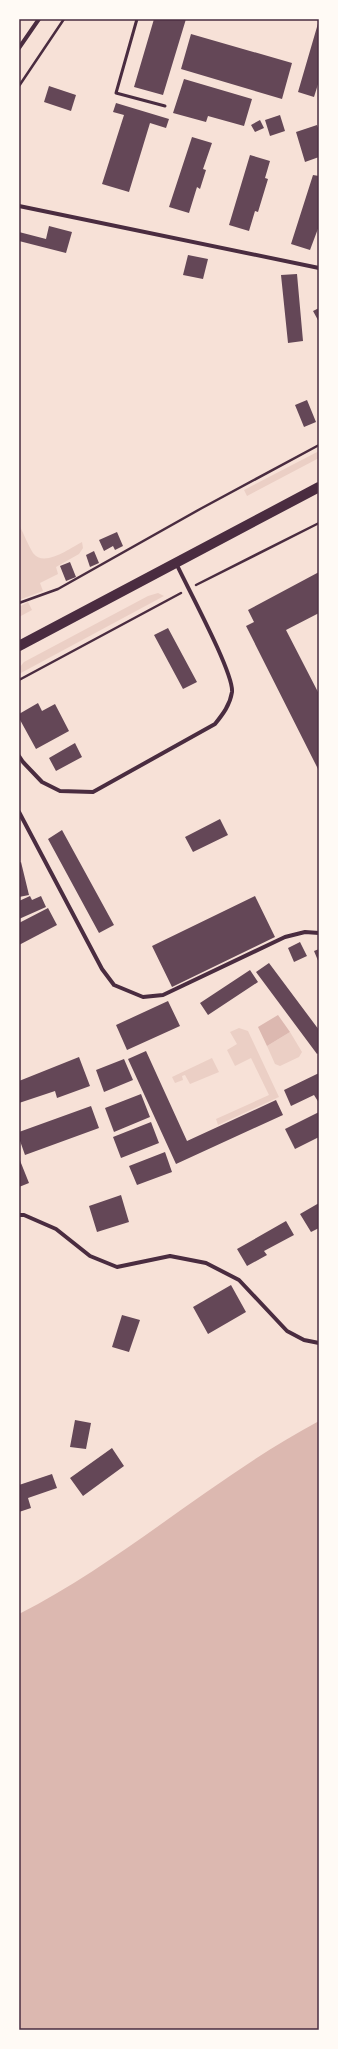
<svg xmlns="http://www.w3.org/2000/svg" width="338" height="2049" viewBox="0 0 338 2049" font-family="'Golos Text',sans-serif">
<rect width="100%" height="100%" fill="#f7e1d7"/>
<path fill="#ebcfc5" d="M319,451v7l-72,38 -3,-6z
M19,525c5,9 9,20 14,28 11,15 37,-5 49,-11l1,6 -4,6 -23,13 2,7 -18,9 3,8 -24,9z
M158,593l6,3 -145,78v-6l5,-6 124,-66z
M28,602l4,8 -13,7v-10z
M239,1028l9,3 31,66 -61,28 -2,-6 53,-24 -18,-37 -16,8 -8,-16 10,-6 -7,-12z
M290,1032l12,20 -3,5 -19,9 -5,-2 -8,-18z
M212,1058l7,14 -29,12 -5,-9 -3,1 1,4 -8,3 -3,-6z"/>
<path fill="#dcb8b0" d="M278,1015l12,17 -23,14 -9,-19z
M319,1421v609h-300v-416c106,-54 195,-137 300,-193z"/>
<path fill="#644757" d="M154,19h32l-23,76 -29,-8z
M319,20v61l-5,16 -16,-5z
M191,34l101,29 -10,36 -101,-30z
M184,79l68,20 -8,27 -36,-10 -2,6 -33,-9z
M49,86l27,9 -5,16 -27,-9z
M116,103l53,16 -3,9 -16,-5 -21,69 -27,-8 22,-69 -11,-3z
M280,115l5,16 -15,5 -5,-16z
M260,120l4,8 -9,4 -4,-7z
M317,125l2,6v26l-14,5 -9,-30z
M192,137l20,6 -9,26 3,1 -6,19 -3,-2 -8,26 -20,-6z
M250,155l20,6 -5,17 3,1 -10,33 -3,-1 -6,20 -20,-6z
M313,175l6,1v50l-9,24 -19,-6z
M49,226l23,6 -6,21 -47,-12v-9l27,7z
M188,255l20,4 -5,20 -20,-4z
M297,274l6,67 -15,2 -7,-68z
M319,308v14l-6,-11z
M307,400l9,22 -12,5 -9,-22z
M117,532l6,14 -8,4 -2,-4 -9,5 -5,-11z
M94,551l5,12 -9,4 -4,-12z
M70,562l6,15 -10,4 -6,-15z
M319,572v41l-33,17 33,64v77l-73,-145 8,-4 -6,-12z
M168,628l29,54 -14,7 -29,-54z
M38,703l4,8 13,-7 14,27 -33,18 -17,-31v-4z
M75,743l7,14 -26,14 -7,-13z
M220,819l8,16 -35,17 -8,-15z
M62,830l52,95 -15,8 -51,-94z
M21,862l8,33 -10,2v-34z
M30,896l2,4 9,-4 5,11 -27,12v-18z
M255,896l20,41 -103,50 -20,-41z
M48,908l9,17 -38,20v-22z
M300,942l7,14 -13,6 -6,-14z
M319,949v14l-5,-12z
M269,963l50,67v23l-2,1 -61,-82z
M250,970l8,12 -50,33 -8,-12z
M168,1001l12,25 -53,24 -11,-25z
M146,1051l41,90 89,-41 7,15 -107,49 -48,-105z
M79,1057l11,29 -33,12 -2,-7 -36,12v-22z
M124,1059l9,21 -29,12 -8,-22z
M319,1073v30l-5,-8 -23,11 -7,-16z
M141,1094l9,23 -36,15 -9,-24z
M91,1106l8,22 -74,27 -6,-17v-6z
M319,1112v25l-24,12 -10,-20z
M151,1122l8,21 -38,15 -8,-21z
M165,1152l7,20 -35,13 -8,-19z
M19,1158l10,25 -10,4z
M121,1195l8,27 -32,10 -8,-26z
M319,1203v25l-8,4 -11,-18z
M286,1221l8,14 -30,16 3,4 -20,11 -10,-17z
M231,1285l15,27 -38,22 -15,-27z
M122,1315l18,5 -11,32 -17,-5z
M75,1420l16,3 -5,26 -16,-2z
M112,1448l12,18 -41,30 -13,-18z
M52,1474l5,14 -29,10 3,10 -12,4v-27z"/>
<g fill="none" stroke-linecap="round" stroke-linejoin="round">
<path stroke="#4a2c40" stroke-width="2.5" d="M19,20l1,-1
M19,86l45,-67
M196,585l123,-62
M19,603l39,-14 144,-81 117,-63
M19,680l162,-87"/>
<path stroke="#4a2c40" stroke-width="3" d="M137,19l-21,74 49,13"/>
<path stroke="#4a2c40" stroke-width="4" d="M19,48l20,-29
M19,206l300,62
M19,756l4,6 19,20 18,9 33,1 122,-68c8,-10 15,-19 17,-32 2,-19 -46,-107 -56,-129
M19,812l83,157 12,16 29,12 20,-2 122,-58 20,-5 14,1
M19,1215h5l32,14 34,27 27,11 53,-11 36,7 33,17 48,51 17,9 15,3"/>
<path stroke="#4a2c40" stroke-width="10" d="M19,646l300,-159"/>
</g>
<rect width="338" height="2049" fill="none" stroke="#fffaf5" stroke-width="40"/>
<rect x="20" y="20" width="298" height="2009" fill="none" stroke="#4a2c40" stroke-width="1.5"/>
</svg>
